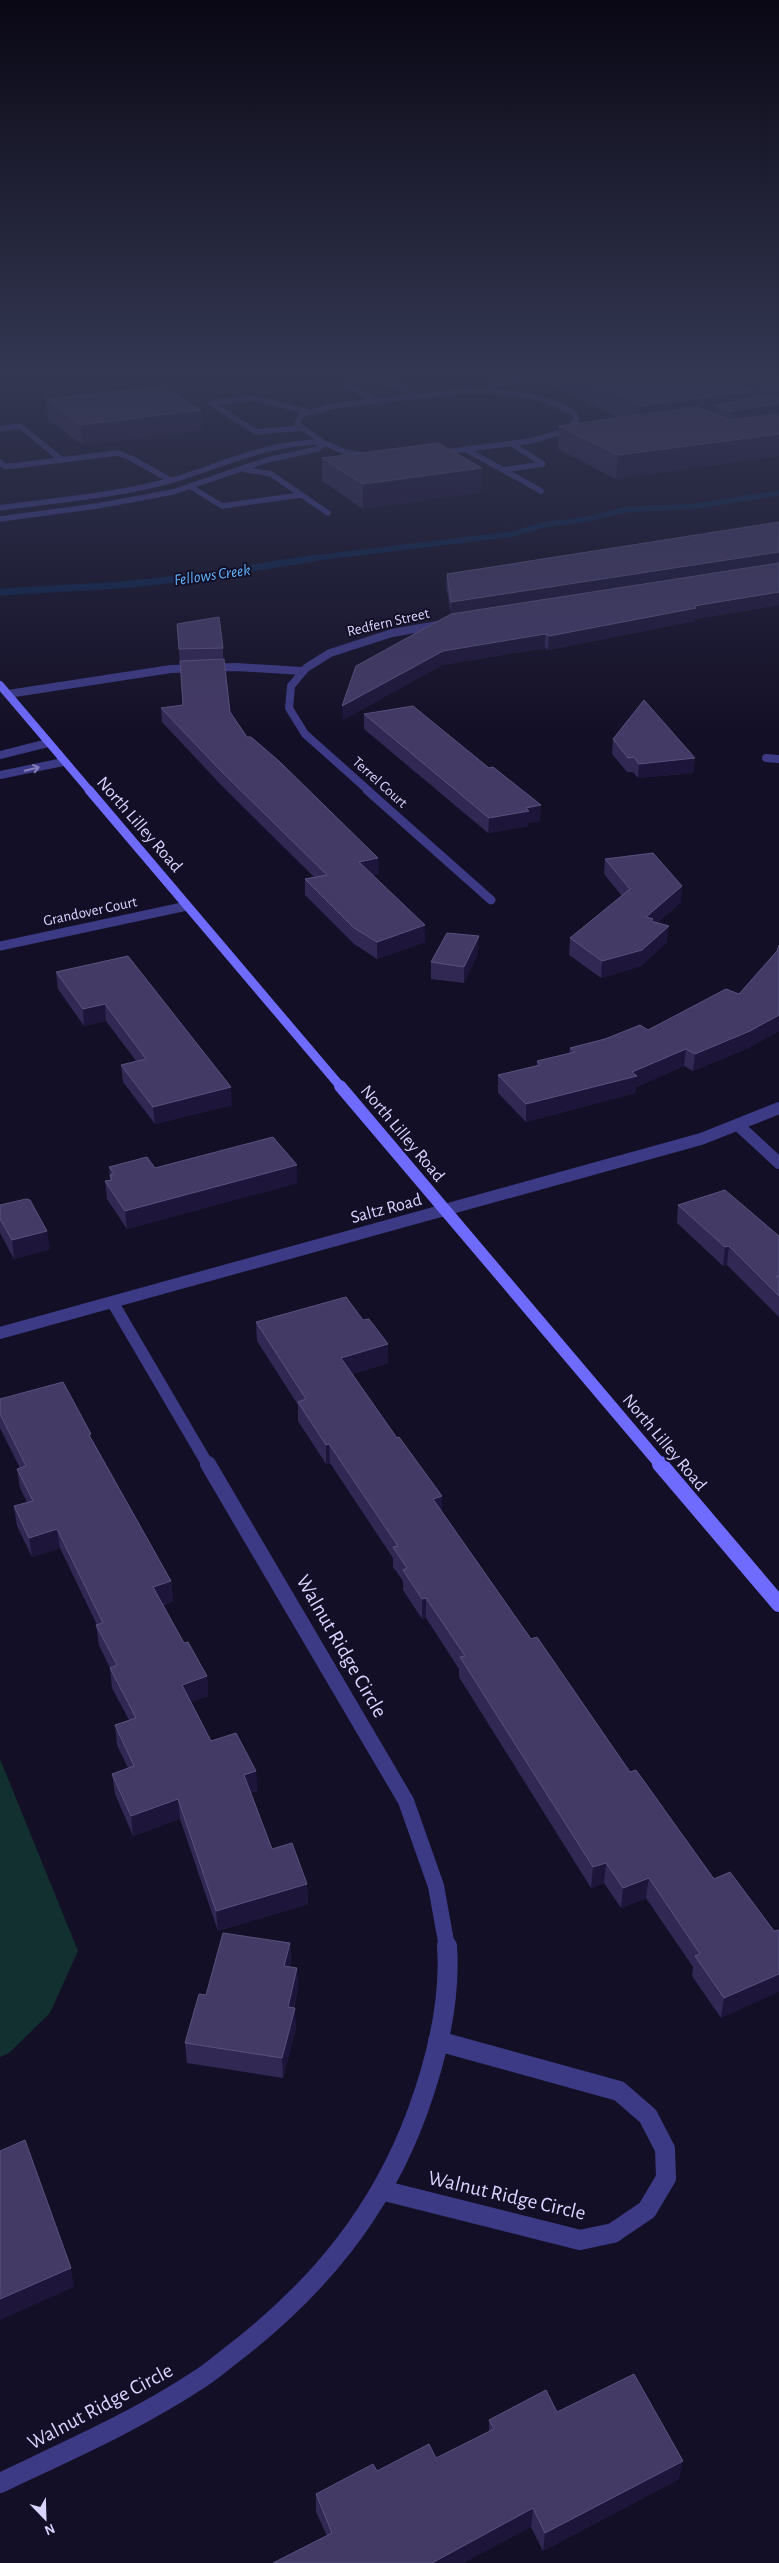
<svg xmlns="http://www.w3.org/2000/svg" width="779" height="2563" viewBox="0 0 779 2563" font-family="'Alegreya Sans',sans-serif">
<rect width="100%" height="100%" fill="#130f26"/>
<path fill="#12302f" d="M0,1759l78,192 -28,62 -41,40 -9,4z"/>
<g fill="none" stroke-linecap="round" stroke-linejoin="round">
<path stroke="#0c2248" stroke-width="5.5" d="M307,559l206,-25 30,-9 45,-6 35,-9 74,-4 82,-13"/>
<path stroke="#0c2248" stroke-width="7" d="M0,592l122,-7 81,-9 112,-18"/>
<path stroke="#3d3a85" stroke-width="5.5" d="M377,400l-31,-14c22,-17 49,-1 70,9
M300,428l-44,4 -45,-29 42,-5 56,14
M0,429l20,-3 42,34
M467,450l74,41
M0,462l4,4h9l104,-13 14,5 39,22
M242,469l29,5 57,39
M503,470l40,-6 -31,-20
M191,487l31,19 79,-11"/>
<path stroke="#3d3a85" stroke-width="5.5" d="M462,391c40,0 78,1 113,23l1,6 -11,11 -35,10 -123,16h-33l-29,-5 -21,-9 -27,-19 4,-9 32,-9z
M488,391l10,-7 41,-7
M0,508c56,-8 114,-12 169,-27 52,-15 98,-39 153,-39
M0,519l97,-13 76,-14 94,-32 51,-11 6,-6"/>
<path stroke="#3d3a85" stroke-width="8" d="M8,694l163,-25 66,-2 65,4
M0,755l48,-12
M766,758l13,1
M0,775l63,-13
M369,791l-64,-57 -16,-26 2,-22 15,-18 24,-15 62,-20 51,-9"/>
<path stroke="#3d3a85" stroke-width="9" d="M367,790l124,110
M0,946l187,-40"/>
<path stroke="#3d3a85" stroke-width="12" d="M738,1125l41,38
M113,1303l95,162
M0,1333l701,-194 78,-31"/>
<path stroke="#3d3a85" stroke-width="16" d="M208,1464l198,337 30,85 11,61"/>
<path stroke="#3d3a85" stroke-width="20" d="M381,2190l199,50 33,-7 34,-23 19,-32 -1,-29 -17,-33 -29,-25 -181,-50
M0,2483c67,-32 136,-62 198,-103 13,-8 24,-18 36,-27 84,-65 146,-140 183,-240 19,-52 34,-112 30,-167"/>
<path stroke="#6f6bff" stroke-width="8" d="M0,685l90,106"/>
<path stroke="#6f6bff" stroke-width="9" d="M89,790l252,297"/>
<path stroke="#6f6bff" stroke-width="12" d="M340,1086l321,379"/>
<path stroke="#6f6bff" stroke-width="16" d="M660,1464l119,140"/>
</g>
<path fill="#312854" d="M541,377h238v79l-163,23 -58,-30 1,-23 60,-8 -78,-37z
M46,399l155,11 1,20 -120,15 -34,-26z
M322,458l159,34 -118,17 -41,-28z
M779,522v83l-84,14v2l-147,29 -3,-2 -103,17 -99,55 108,-106 -5,-28 1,-12z
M177,624l46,24v11l7,53 17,25 132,137 -7,1 53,67 -48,17 -23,-15 -49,-49v-16l9,-2 -92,-91 -60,-64 -1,-14 22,-3z
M364,714l176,107 -12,2v3l-40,7 -124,-104z
M613,739l82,19 -2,15 -55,5 -5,-6h-6l-15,-18z
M605,859l76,43 -24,21 10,19 -26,24 -40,12 -32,-23 1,-17 52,-42 -18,-22z
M779,945v86l-31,17 -55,23 -9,-5 -48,21 -1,6 -109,29 -28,-29v-18l39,-9v-5l32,-8 1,-5 78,-18 91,-36 38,-43z
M478,953l-14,30 -33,-4v-17z
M128,956l104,149 -77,19 -32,-42 -2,-17 15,-4 -30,-40 -22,5 -26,-37 -2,-17z
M297,1165v18l-170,46 -20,-30 -2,-18 5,-1 -1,-13 46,1z
M0,1205l50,44 -36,10 -14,-26z
M678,1205l101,31v81l-52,-52 -4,1 -46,-43z
M363,1320l25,24v19l-36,11 90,138 89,127 99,133 84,107 60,52 -53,87 -29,-42 1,-9 -47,-69 -25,10 -17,-25 -13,5 -132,-211v-8l-33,-51 -4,1 -19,-29v-9l-10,-14v-9l-63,-95 -4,1 -28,-43v-16l-41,-64 -1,-19z
M0,1399l92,40 79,142 2,20 -10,4 21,38 23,33 1,20 -17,6 20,39 45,30 1,20 -6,2 21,56 35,35 1,20 -90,27 -38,-112 -47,17 -18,-42 -3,-20 16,-6 -11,-23 -2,-20 14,-5 -17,-32 -2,-20 -11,-23 -3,-20h1l-37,-77 -28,9 -15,-31 -3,-20 13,-4 -7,-14 -3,-19 3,-1 -20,-40z
M290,1943l1,20 -1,4 7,1 1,20 -4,20 2,20 -13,50 -96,-15 -2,-20 21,-48z
M557,2412l122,67 -136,72 -12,-24 -204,9 -11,-24v-18l61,-23 59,-13 53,-26v-12z"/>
<path fill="#1d163a" d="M753,391l-2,17 28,-4v22l-51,7 2,-22 -15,-6 -1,13 -75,10 2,-22z
M201,410l1,20 -120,15 -1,-20z
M779,434v22l-163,23 2,-24z
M482,468l-1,24 -118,17v-25z
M779,552l-1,12 -327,51v-13z
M779,592v13l-84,14v2l-147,29 1,-14 145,-30z
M545,634v14l-103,17 -99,55 -1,-14 101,-55z
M695,758l-2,15 -55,5 1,-14z
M541,805l-1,16 -12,2v3l-40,7 1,-15z
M378,858l1,16 -20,4v-16z
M682,886l-1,16 -29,25 -6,-10z
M425,925v17l-48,17v-17z
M669,926l-2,16 -26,24 -40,12 1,-17z
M479,936l-1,17 -14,30v-16z
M105,1004l1,17 -22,5 -1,-17z
M779,1015v16l-31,17 -55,23 2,-17z
M686,1049l-2,17 -48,21 -1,6 -109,29v-18l106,-32z
M231,1087l1,18 -77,19 -2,-17z
M297,1165v18l-170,46 -2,-18z
M47,1231l3,18 -36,10 -2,-19z
M729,1246l-2,19 -4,1 2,-19z
M388,1344v19l-47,14v-19z
M329,1444l1,19 -4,1v-19z
M442,1496v20l-9,-17z
M57,1529l3,19 -28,9 -3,-19z
M171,1581l2,20 -18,6 -2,-20z
M426,1598v20l-4,1v-20z
M207,1676l1,20 -24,9 -2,-20z
M256,1771l1,20 -12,4 -1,-20z
M178,1799l2,20 -47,17 -2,-20z
M606,1863l-2,20 -13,5 2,-21z
M649,1878l-3,20 -25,10 2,-20z
M307,1884l1,20 -90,27 -2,-20z
M290,1943l1,20 -6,23 -1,-20z
M297,1968l1,20 -9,39 -1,-20z
M779,1974v18l-58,26 3,-20z
M295,2008l1,20 -13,50 -1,-20z
M71,2268l3,19 -74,33v-21z
M683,2461l-4,18 -136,72 2,-18z
M533,2508l-2,19 -67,36h-32z"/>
<path fill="#433a66" stroke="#5a527e" d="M578,377h141l34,14 -112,15z
M744,377h35v14z
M165,386l36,24 -120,15 -35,-26z
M767,396l12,3v5l-49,7 -15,-6z
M697,407l32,13 50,-6v20l-161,21 -59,-29z
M438,443l44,25 -119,16 -41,-26z
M779,522v30l-328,50 -4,-28z
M779,563v29l-85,14 2,2 -147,28 -4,-2 -102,17 -101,55 14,-40 95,-52z
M219,617l4,31 -44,1 -2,-25z
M224,659l6,53 17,25h4l29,25 98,96 -19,4 66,63 -48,17 -23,-14 -49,-49 22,-4 -106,-104 -60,-63 22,-3 -3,-44z
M644,700l51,58 -56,6 -5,-7 -6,1 -15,-19z
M413,706l76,62 4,-1 48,38 -15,3 3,3 -40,7 -125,-104z
M653,853l29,33 -36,31 7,2 -2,2 18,5 -27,24 -40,11 -32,-23 60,-49 -25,-30z
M447,933l32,3 -15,31 -33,-5z
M779,945v70l-29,16 -55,23 -9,-5 -54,23 5,4 -111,28 -28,-29 42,-10 -3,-4 38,-9 -5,-4 35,-9 35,-14 8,5 78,-41 13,5 38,-43z
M128,956l103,131 -78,20 -32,-42 25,-6 -41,-55 -22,5 -27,-37z
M273,1137l24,28 -172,46 -20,-30 7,-1 -2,-5 4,-1 -5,-7 38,-10 8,11z
M725,1190l54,46v39l-3,2 3,-1v20l-50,-50 -4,1 -47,-42z
M26,1199l4,1 17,31 -35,9 -12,-21v-14z
M346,1297l17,23 6,-1 19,25 -47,14 56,80 2,-1 43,59 -9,3 98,140 6,-2 93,135 6,-2 78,109 16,-7 44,59 5,-1v44l-55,24 -29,-42 5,-2 -51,-76 -26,10 -17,-25 -13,4 -133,-210 5,-1 -39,-58 -4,1 -19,-29 4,-2 -14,-21 5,-1 -69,-102 -3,1 -28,-43 8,-3 -50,-77z
M63,1382l28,52 -2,1 82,146 -18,6 31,56 4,-1 19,34 -25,9 29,56 25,-8 20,38 -12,4 28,74 20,-6 15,41 -91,27 -38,-112 -47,17 -19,-42 22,-8 -19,-41 21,-7 -26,-50 7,-3 -21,-40 7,-2 -46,-94 -28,9 -15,-32 19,-5 -16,-32 9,-3 -26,-52v-15z
M223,1933l67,10 -6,23 13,2 -9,39 7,1 -13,50 -97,-15 14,-49 7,1z
M25,2140l46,128 -71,31v-148z
M634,2374l49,87 -138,72 -12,-25 -101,55h-159l59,-30 -16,-39 57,-30 4,7 52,-27 7,14 58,-29 -5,-9 57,-30 11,22z"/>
<defs><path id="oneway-shaft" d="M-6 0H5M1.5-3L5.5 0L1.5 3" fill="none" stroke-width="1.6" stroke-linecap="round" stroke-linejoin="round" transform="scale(1.25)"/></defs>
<use stroke="#837fbc" href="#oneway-shaft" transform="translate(32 769) rotate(-13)"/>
<linearGradient id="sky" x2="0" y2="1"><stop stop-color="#0a0815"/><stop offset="0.51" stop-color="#333752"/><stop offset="1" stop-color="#333752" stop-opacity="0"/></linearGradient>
<rect width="779" height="736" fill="url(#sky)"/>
<g text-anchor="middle" stroke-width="4" stroke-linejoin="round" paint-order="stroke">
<g font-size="15" fill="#d9d4ff" stroke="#130f26">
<text transform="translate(388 622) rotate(-13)" y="5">Redfern Street</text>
<text transform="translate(380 782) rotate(42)" y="5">Terrel Court</text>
<text transform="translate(90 911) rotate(-12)" y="5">Grandover Court</text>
</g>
<g font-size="16" font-style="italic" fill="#62b6ff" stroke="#130f26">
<text transform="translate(212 574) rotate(-8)" y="6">Fellows Creek</text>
</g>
<g font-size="18" fill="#d9d4ff" stroke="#130f26">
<text transform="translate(140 824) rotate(49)" y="6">North Lilley Road</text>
<text transform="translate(403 1133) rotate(50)" y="6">North Lilley Road</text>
<text transform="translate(386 1208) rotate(-15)" y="6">Saltz Road</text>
<text transform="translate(665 1442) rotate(50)" y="6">North Lilley Road</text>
</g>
<g font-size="21" fill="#d9d4ff" stroke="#130f26">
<text transform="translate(342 1646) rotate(60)" y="7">Walnut Ridge Circle</text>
<text transform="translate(507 2195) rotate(13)" y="7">Walnut Ridge Circle</text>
<text transform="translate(100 2406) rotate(-28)" y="7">Walnut Ridge Circle</text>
</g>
</g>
<g transform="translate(45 2518) rotate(157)" stroke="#130f26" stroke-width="4" paint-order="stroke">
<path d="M0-4L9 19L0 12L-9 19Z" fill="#d9d4ff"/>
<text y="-8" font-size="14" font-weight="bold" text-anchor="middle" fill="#d9d4ff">N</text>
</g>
</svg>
